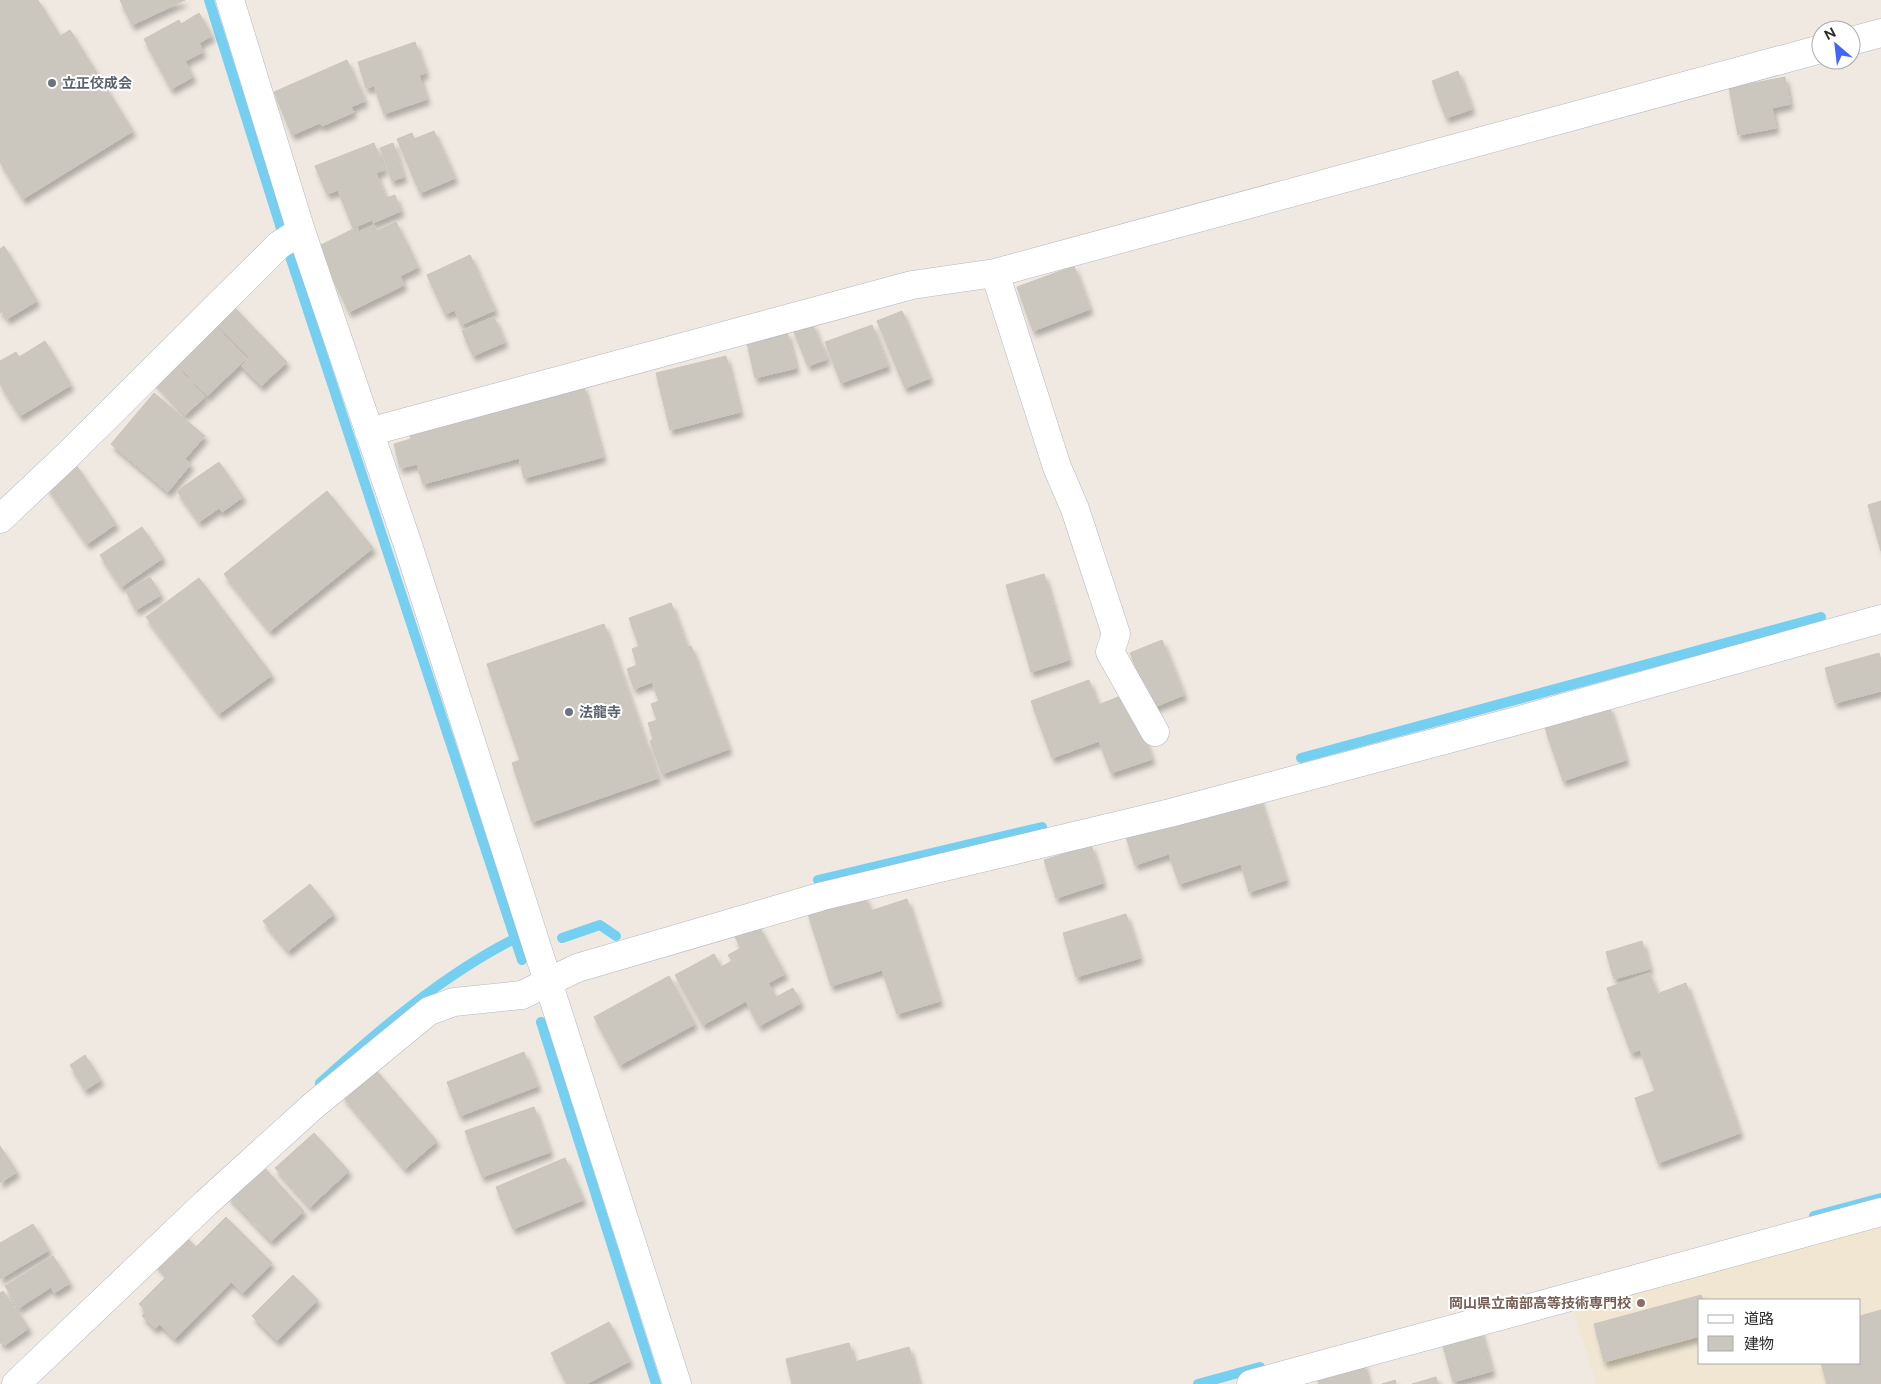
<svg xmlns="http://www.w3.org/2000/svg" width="1881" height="1384" viewBox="0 0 1881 1384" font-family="Figtree,'Noto Sans JP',sans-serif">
<defs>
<filter id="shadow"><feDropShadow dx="3" dy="5.5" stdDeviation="2.5" flood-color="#0004"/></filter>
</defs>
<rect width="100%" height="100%" fill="#efe9e1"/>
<path fill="#f0e6d1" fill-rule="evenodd" d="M1881,1221v163h-285l-24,-79zM1700,1300h160v63h-160z"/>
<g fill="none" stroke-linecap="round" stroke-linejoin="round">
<path stroke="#75cff0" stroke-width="10" d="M209,0l76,241 237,719
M1301,758l520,-141
M818,880l224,-53
M562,938l38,-13 16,11
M541,1022l115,362
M320,1083c59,-53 123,-108 194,-144
M1814,1216l67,-18
M1198,1384l62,-17"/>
</g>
<path fill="#cbc7bf" stroke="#cbc5ba" filter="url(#shadow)" d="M0,0h38l22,36 10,-6 63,101 -110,68 -23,-37z
M120,0h65l-53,25z
M199,13l13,23 -13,7 4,9 -18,9 8,16 -22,12 -27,-50 35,-19 2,4z
M415,42l11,31 -7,2 8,24 -43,15 -10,-28 -8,2 -8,-26z
M347,60l18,41 -14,6 3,5 -32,14 -2,-3 -28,12 -18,-43z
M1458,71l14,38 -26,9 -14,-37z
M1785,77l5,27 -18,4 4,20 -38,7 -9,-47z
M434,131l21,47 -35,15 -23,-54 15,-6 2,6z
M374,143l10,27 -8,3 10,25 9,-3 6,16 -28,12 -1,-3 -19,8 -15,-38 -11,4 -12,-28z
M393,143l11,34 -12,4 -12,-33z
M396,222l22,45 -18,9 4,9 -55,27 -32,-65 40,-20 2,5 15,-7 3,6z
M4,246l33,55 -30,18 -5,-8 -2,2v-64z
M470,255l25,55 -34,15 -6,-15 -10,4 -18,-39z
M1074,266l16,43 -57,22 -16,-44z
M230,303l57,59 -26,24 -20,-20 9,-8 -37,-38z
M902,311l28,67 -25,10 -28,-67z
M494,317l11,25 -32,14 -11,-25z
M211,321l35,38 -39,37 -36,-38z
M812,323l15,36 -19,7 -15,-36z
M872,325l16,41 -47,17 -16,-41z
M787,332l9,36 -41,10 -8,-35z
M45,341l26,44 -51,31 -20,-32v-23l16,-9 3,5z
M726,356l14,56 -70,18 -14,-57z
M171,360l34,37 -20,18 -34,-37z
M583,385l20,72 -79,21 -5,-20 -96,26 -6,-20 -17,4 -6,-24 17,-5 -2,-5z
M154,393l51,43 -20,23 6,5 -23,28 -57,-48z
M219,462l24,35 -21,15 -3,-4 -20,14 -22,-31z
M76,465l40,59 -29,20 -41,-59z
M327,491l46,57 -103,83 -46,-57z
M1881,501v50l-13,-46z
M142,527l21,31 -42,29 -21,-32z
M1044,574l25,86 -38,12 -25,-87z
M150,577l11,18 -25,15 -10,-19z
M199,578l73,97 -53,39 -73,-97z
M671,603l16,44 4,-1 38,103 -67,25 -12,-33 3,-2 -5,-16 9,-3 -6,-16 8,-3 -7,-19 -18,7 -7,-20 10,-4 -5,-16 7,-3 -10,-28z
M604,624l54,154 -126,44 -20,-59 8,-3 -33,-96z
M1162,640l22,55 -32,13 -22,-55z
M1879,653l2,7v31l-46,12 -10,-35z
M1089,680l9,25 30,-12 24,66 -41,14 -12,-32 -47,17 -21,-57z
M1609,706l17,54 -63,21 -18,-53z
M1258,794l28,86 -37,12 -8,-28 -62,20 -10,-30 -34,11 -9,-28z
M1091,845l12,38 -47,15 -12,-38z
M310,884l24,30 -46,37 -25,-30z
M865,896l5,15 37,-12 33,102 -43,13 -15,-44 -51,16 -23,-72z
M1126,914l14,44 -64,19 -13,-44z
M758,925l27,49 -17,9 8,14 17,-9 8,15 -42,23 -13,-25 -43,24 -28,-50 39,-21 7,13 11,-6 -4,-6 13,-7 -6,-11z
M1642,941l8,28 -36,10 -8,-27z
M1649,973l8,21 29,-11 54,150 -82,30 -23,-65 20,-7 -15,-41 -9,3 -24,-65z
M669,976l26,48 -75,41 -26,-48z
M524,1052l14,34 -78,30 -13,-34z
M85,1055l16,25 -16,10 -15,-25z
M374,1068l63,73 -32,28 -63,-74z
M534,1107l16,45 -68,25 -17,-46z
M314,1133l35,38 -39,36 -35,-39z
M0,1146l17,26 -17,11z
M565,1158l18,42 -70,29 -17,-42z
M261,1164l43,47 -33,30 -44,-46z
M226,1217l46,46 -29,30 -12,-11 -56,57 -16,-15 -4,5 -13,-13 4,-5 -7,-7 28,-28 -15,-16 29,-28 15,15z
M33,1224l16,26 -49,29v-36z
M53,1256l17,27 -16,10 -3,-6 -32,21 -14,-22z
M293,1275l25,25 -41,41 -25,-25z
M3,1291l26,37 -24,17 -2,-3 -3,2v-51z
M1701,1295l2,5h-3v36l-96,26 -10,-38z
M1881,1310v74h-54l-6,-21h39v-47z
M609,1322l21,39 -44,23h-19l-16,-31z
M1479,1326l13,45 -39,11 -12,-44z
M849,1343l5,19 55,-15 10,37h-127l-6,-25z
M1363,1362l6,22h-50l-3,-9z
M1436,1377l2,7h-26z
M1395,1380l1,4h-14z"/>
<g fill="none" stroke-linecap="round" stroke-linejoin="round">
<g stroke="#b4b7c1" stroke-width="29">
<path id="street" d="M230,0l71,231 107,314 269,839
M1851,41l30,-8
M995,273l62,194 18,42 41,125 -6,18 45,80
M369,432l543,-147 83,-12 826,-224
M0,519l69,-65 210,-209 22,-14
M16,1384l190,-181 107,-97 116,-95 25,-9 68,-7 55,-27 246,-72 347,-83 350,-93 361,-101
M1251,1384l630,-172"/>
</g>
<use href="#street" stroke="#fff" stroke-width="28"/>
</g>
<g fill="#6b7280" stroke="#fff" stroke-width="2">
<circle cx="52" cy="83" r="5"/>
<circle cx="569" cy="712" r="5"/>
</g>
<circle fill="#8d6e63" stroke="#fff" stroke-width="2" cx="1641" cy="1303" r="5"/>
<g text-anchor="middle" stroke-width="4" stroke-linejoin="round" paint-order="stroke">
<g font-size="14" font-weight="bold" fill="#5b616d" stroke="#fff" text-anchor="start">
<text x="62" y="88">立正佼成会</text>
<text x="579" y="717">法龍寺</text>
</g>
<g font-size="14" font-weight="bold" fill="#785e54" stroke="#fff" text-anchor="end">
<text x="1631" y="1308">岡山県立南部高等技術専門校</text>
</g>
</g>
<rect x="1698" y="1299" width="162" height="65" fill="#ffffff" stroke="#ababab"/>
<rect x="1708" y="1315" width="25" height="8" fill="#ffffff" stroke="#ababab"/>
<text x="1744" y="1324" font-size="15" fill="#2e2e2e">道路</text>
<rect x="1708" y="1336" width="25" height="15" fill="#cbc7bf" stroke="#ababab"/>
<text x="1744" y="1349" font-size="15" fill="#2e2e2e">建物</text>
<g transform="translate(1836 45) rotate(332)"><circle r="24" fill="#ffffff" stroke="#ababab"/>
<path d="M0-4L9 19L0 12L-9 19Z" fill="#4264fb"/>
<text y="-8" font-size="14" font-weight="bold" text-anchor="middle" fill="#2e2e2e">N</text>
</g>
</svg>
